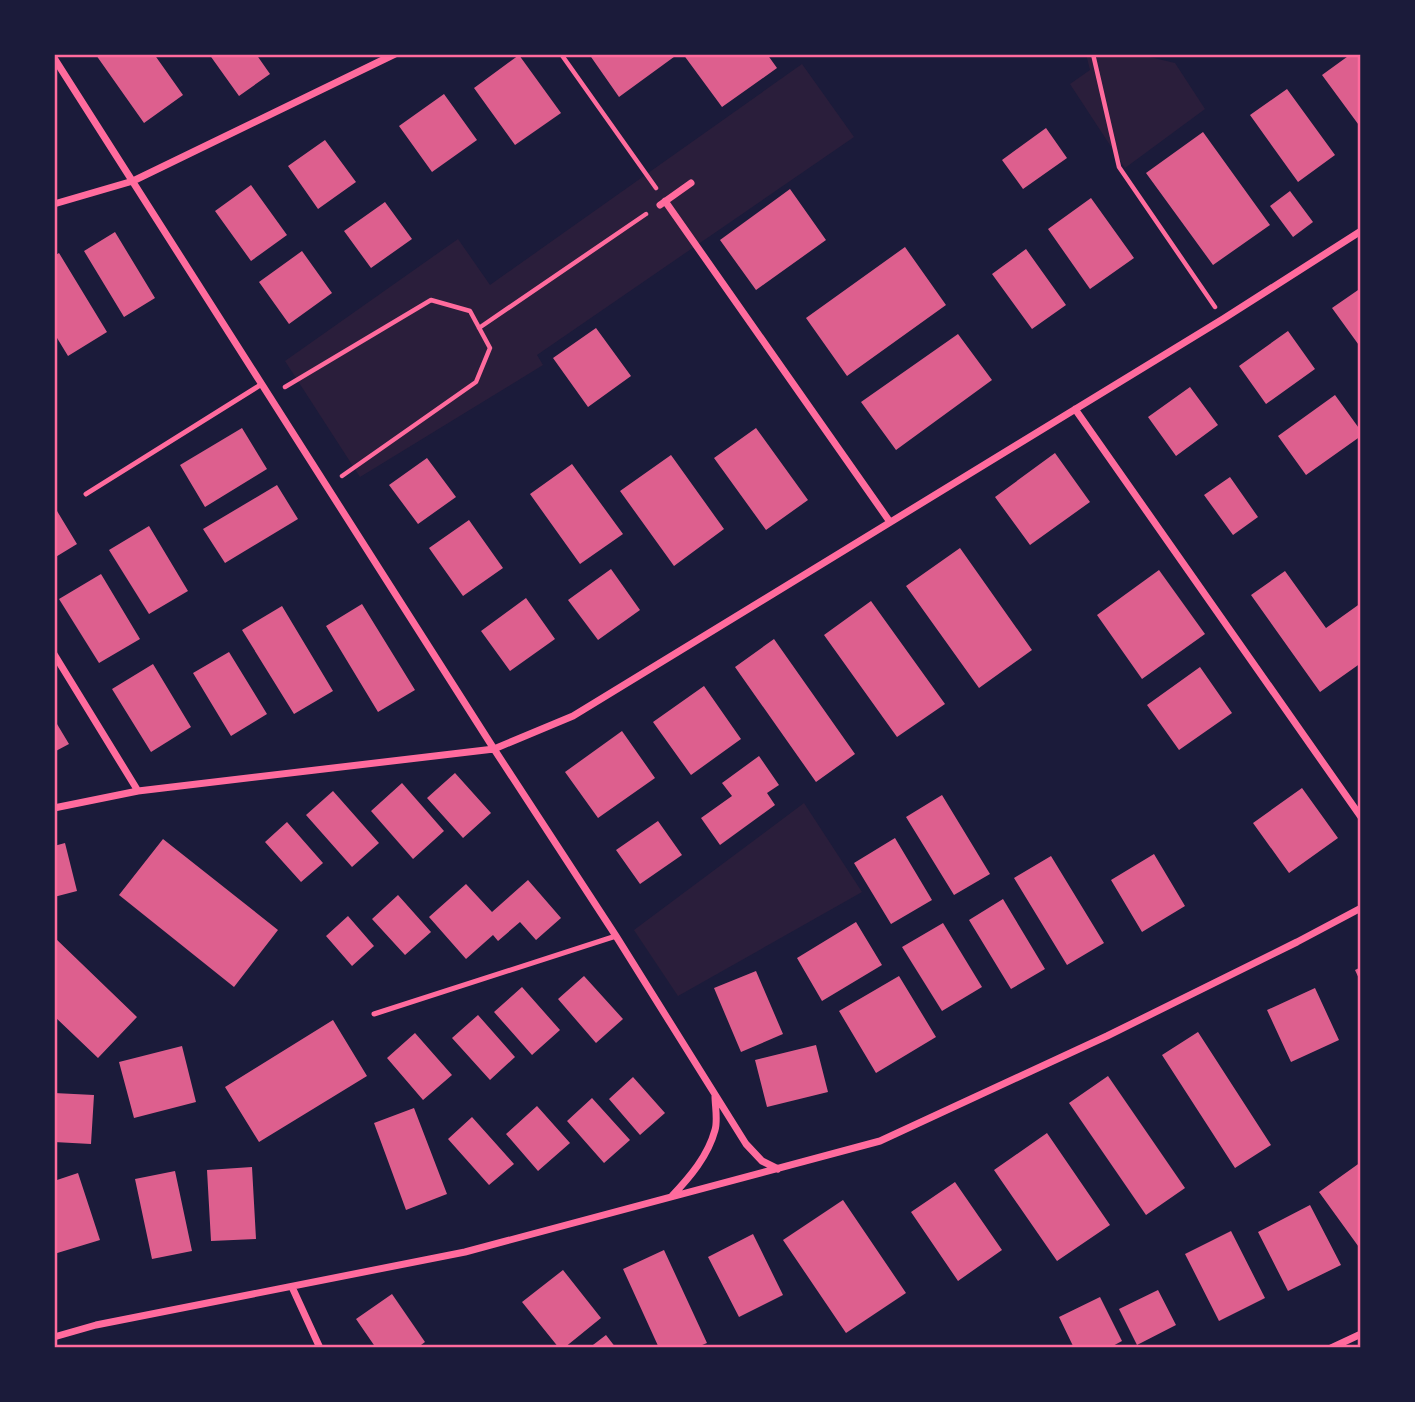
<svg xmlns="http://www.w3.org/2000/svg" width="1415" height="1402" viewBox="0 0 1415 1402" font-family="Lato,sans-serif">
<rect width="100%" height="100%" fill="#1b1b3a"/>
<path fill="#2a1e3b" d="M1086,54h51l38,9 30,46 -80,59 -55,-84 20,-14z
M802,64l52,73 -317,218 6,10 -183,112 -75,-116 173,-122 32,46z
M804,803l58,89 -184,104 -44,-66z"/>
<path fill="#dd5f8e" d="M98,54h56l29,41 -39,28 -48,-68z
M209,54h47l14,20 -31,22z
M589,54h89l-59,43z
M683,54h84l10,14 -55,39z
M1351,54h10v74l-39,-53z
M519,55l42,58 -46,32 -41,-57z
M1287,89l48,66 -37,27 -48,-67z
M444,94l33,46 -45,32 -33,-46z
M1046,128l21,30 -44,31 -21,-29z
M1203,132l67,93 -57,40 -67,-92z
M325,140l31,42 -38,27 -30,-43z
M251,185l36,50 -36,26 -36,-50z
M790,189l36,51 -70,50 -36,-50z
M1290,191l23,31 -20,15 -23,-31z
M1091,198l43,60 -44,31 -42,-60z
M385,202l27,37 -41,29 -27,-37z
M115,232l40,66 -31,19 -40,-66z
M905,247l41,58 -99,71 -41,-58z
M1026,249l40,56 -34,24 -40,-55z
M302,251l30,42 -43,31 -30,-42z
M59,253l48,79 -39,24 -14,-23v-77z
M1361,288v60l-29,-40z
M596,328l35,48 -43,31 -35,-49z
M1288,331l27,38 -49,35 -27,-38z
M958,334l34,46 -96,70 -35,-48z
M1190,387l28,38 -42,31 -28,-39z
M1335,395l26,36v5l-55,39 -28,-39z
M242,428l25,41 -62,38 -25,-42z
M756,428l52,72 -42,30 -52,-72z
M1055,453l35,49 -60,43 -35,-48z
M671,455l53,74 -50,37 -54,-75z
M427,458l29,39 -38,27 -29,-39z
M572,464l51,70 -43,30 -50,-70z
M1230,477l28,40 -25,18 -29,-40z
M277,485l21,34 -73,44 -22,-34z
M54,506l23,38 -23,14z
M469,520l34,48 -40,28 -34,-48z
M149,526l39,65 -39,23 -40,-64z
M960,548l72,102 -53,38 -73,-102z
M611,569l29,41 -42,30 -30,-40z
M1159,570l46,64 -63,45 -45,-64z
M1285,571l41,57 35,-25v60l-41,29 -69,-97z
M101,574l39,65 -41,24 -40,-64z
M526,598l29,41 -45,32 -29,-40z
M871,601l74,103 -48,33 -73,-102z
M362,604l53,86 -37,22 -52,-86z
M282,606l51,85 -39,23 -52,-84z
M774,639l81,115 -39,28 -81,-115z
M229,652l38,62 -36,22 -38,-63z
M153,664l38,63 -40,25 -39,-63z
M1200,667l32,46 -53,37 -32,-45z
M704,686l37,53 -50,36 -38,-53z
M54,719l15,25 -15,8z
M622,731l33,47 -57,40 -33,-46z
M759,756l20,29 -12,8 8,12 -55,40 -19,-27 31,-22 -10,-13z
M455,773l36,40 -28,25 -36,-40z
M402,783l42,48 -31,28 -42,-48z
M1302,788l36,50 -49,35 -36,-50z
M333,791l46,52 -27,24 -46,-52z
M942,795l48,79 -36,21 -48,-78z
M658,821l24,34 -42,29 -24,-34z
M287,822l36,41 -22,19 -36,-40z
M895,838l37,62 -41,24 -37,-61z
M163,839l115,91 -44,57 -115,-92z
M65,843l12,48 -23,6v-51z
M1154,854l31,52 -43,26 -31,-52z
M1051,856l53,87 -37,22 -53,-87z
M528,880l33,38 -25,22 -16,-18 -22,19 -5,-6 -27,24 -37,-42 37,-33 26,28z
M398,895l33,37 -26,23 -33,-36z
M1003,899l42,70 -34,20 -42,-69z
M348,916l26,30 -22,20 -26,-30z
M856,922l26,43 -60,36 -25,-43z
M943,923l39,64 -40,24 -40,-64z
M54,937l83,80 -39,41 -44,-42z
M1361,967v16l-6,-13z
M756,971l27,63 -42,18 -27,-64z
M584,976l39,43 -27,24 -38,-44z
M899,976l37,61 -60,36 -37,-62z
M522,987l38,43 -28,25 -38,-43z
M1315,988l24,52 -48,22 -24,-52z
M478,1015l37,42 -25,23 -38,-42z
M333,1020l34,56 -108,66 -34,-55z
M1198,1032l73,113 -36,23 -73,-113z
M415,1033l37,42 -29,25 -36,-42z
M816,1045l12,47 -61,15 -12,-47z
M182,1046l14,56 -62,16 -15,-56z
M1108,1076l77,112 -39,27 -77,-112z
M633,1077l32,36 -25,22 -31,-36z
M54,1093l40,2 -3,49 -37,-2z
M592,1098l38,42 -26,23 -37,-42z
M537,1106l33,37 -32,28 -32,-37z
M414,1108l33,86 -41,16 -32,-87z
M472,1117l42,47 -25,21 -41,-46z
M1047,1133l63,92 -53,36 -63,-91z
M1361,1162v88l-42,-58z
M252,1167l4,72 -45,2 -4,-71z
M175,1171l17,80 -40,8 -17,-80z
M78,1173l22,67 -46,14v-73z
M955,1182l47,68 -44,31 -47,-69z
M843,1200l63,93 -60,40 -63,-93z
M1310,1205l31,60 -53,26 -30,-59z
M1231,1231l34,67 -46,23 -34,-67z
M753,1234l30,61 -44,22 -31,-60z
M664,1250l43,93 -12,5h-36l-36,-79z
M563,1270l38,48 -37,30h-5l-37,-46z
M1158,1290l18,35 -39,20 -18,-36z
M392,1294l33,48 -8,6h-41l-20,-29z
M1100,1297l22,44 -13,7h-35l-15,-31z
M606,1335l10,13h-27z"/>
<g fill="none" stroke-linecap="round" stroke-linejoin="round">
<path stroke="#ff6b9d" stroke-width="4.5" d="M561,54l95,134
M1093,54l26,113 96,140
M479,328l167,-114
M285,387l146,-87 39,11 20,37 -14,34 -134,94"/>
<path stroke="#ff6b9d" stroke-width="5" d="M86,494l176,-110
M374,1014l242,-78"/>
<path stroke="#ff6b9d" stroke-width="7" d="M54,58l440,691 122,187 130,208 16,17 16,8
M665,201l225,321
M54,204l79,-23 262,-127
M660,205l31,-22
M1075,409l286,408
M54,654l84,137
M54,808l84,-17 356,-42 79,-33 650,-397 138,-88
M672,1196c18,-19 36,-40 43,-66 3,-10 0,-24 0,-34
M292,1287l28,61
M54,1337l42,-12 369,-73 415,-111 227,-105 190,-94 64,-34
M1331,1348l30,-14"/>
</g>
<rect width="1415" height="1402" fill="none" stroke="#1b1b3a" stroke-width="112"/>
<rect x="56" y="56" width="1303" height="1290" fill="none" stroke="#ff6b9d" stroke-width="2.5"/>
</svg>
